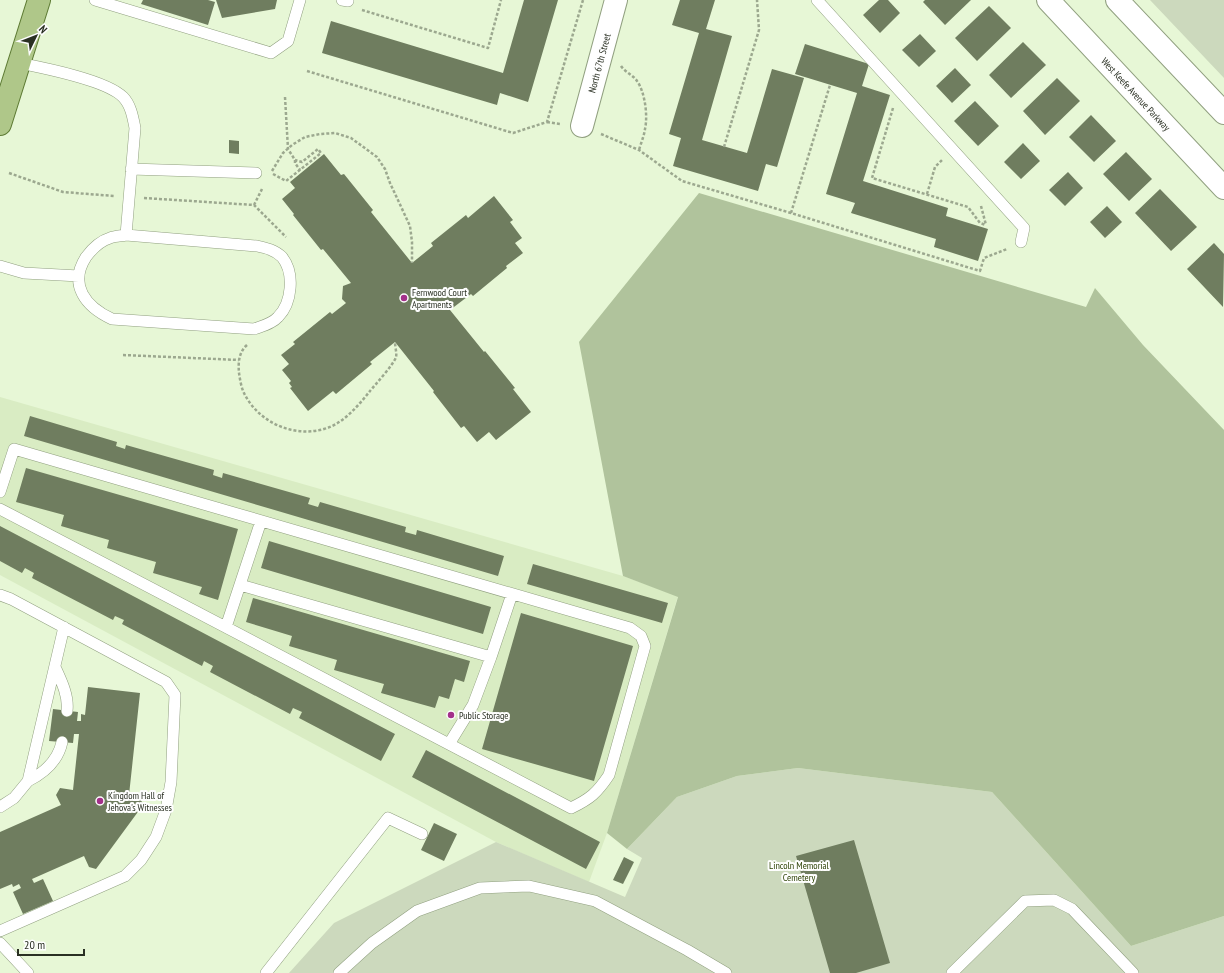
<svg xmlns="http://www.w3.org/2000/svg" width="1224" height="973" viewBox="0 0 1224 973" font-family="'PT Sans Narrow',sans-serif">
<rect width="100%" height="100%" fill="#e7f7d6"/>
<path fill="#d9ecc3" d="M0,397l623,179 55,20 -71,237 -18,49 -93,-40 -496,-267z"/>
<path fill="#ccd9bd" d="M1150,0h74v78z
M798,768l194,24 139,154 93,-30v57h-935l45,-50 162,-81 129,55 17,-39 -15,-9 50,-52 60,-21z"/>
<path fill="#b0c39c" d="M699,193l387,114 9,-19 48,57 81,85v486l-93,30 -139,-154 -194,-24 -61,8 -60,21 -50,52 -20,-16 71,-236 -55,-21 -44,-234z"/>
<path fill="#6f7d5f" d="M143,0h65l7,2 -7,23 -67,-21z
M216,0h61l-2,9 -53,9z
M524,0h34l-30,102 -28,-9 -3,12 -175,-52 9,-32 172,52z
M680,0h35l-9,29 26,7 -30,104 45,13 25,-84 32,9 -27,89 -11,-3 -8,27 -85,-25 8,-28 -12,-4 30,-101 -27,-8z
M879,0h9l12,13 -20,20 -17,-18z
M925,0h46l-26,25 -22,-23z
M989,6l22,22 -34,33 -22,-23z
M920,34l16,17 -17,16 -17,-17z
M1023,42l23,23 -35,33 -22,-23z
M805,44l64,20 -7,22 28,9 -27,86 85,27 -2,8 42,13 -10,32 -44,-14 2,-8 -85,-26 4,-10 -29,-9 31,-101 -62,-19z
M955,68l16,17 -19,18 -16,-17z
M1057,78l23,23 -35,34 -22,-24z
M975,101l24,25 -21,20 -24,-25z
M1091,115l25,26 -22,21 -25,-25z
M229,140l10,1v13l-10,-1z
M1023,143l17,18 -19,18 -17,-17z
M1126,152l26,27 -23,22 -26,-27z
M324,154l17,21 3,-1 29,36 -2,2 41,51 21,-17 -2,-3 35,-28 2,3 26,-22 19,24 -3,2 12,16 -7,5 8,10 -17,13 1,2 -34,28 -2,-2 -21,16 34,42 1,-1 30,37 -2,1 18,23 -35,28 -7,-8 -12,10 -13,-16 -3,2 -28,-36 1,-1 -39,-49 -25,20 2,2 -36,30 -3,-3 -25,20 -18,-23 2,-1 -3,-4 2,-2 -9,-11 7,-6 -8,-9 14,-11 -2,-2 37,-30 2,2 14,-11 -4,-4 1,-13 8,-3 -28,-34 -2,1 -28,-35 1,-1 -12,-15 13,-11 -5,-6z
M1068,172l15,16 -18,18 -16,-16z
M1160,189l37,38 -26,24 -36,-38z
M1107,206l15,16 -17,16 -15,-16z
M1214,243l10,11 -1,53 -36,-38z
M30,416l87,26 -1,4 9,3 1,-4 88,25 -1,5 9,3 1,-5 87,25 -2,6 10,3 2,-5 86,25 -1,5 11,3 1,-5 87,26 -6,20 -474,-140z
M26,468l212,61 -20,71 -19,-6 3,-7 -49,-14 3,-11 -49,-14 2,-8 -48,-14 3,-11 -48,-13z
M0,526l395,208 -14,27 -82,-43 3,-6 -9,-4 -3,6 -80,-42 3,-6 -9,-5 -2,5 -80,-42 2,-4 -9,-4 -2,4 -81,-42 2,-5 -9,-5 -3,5 -22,-12z
M269,541l222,66 -8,27 -222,-66z
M533,564l135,39 -6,20 -135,-39z
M253,598l217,63 -6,21 -9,-3 -6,20 -10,-3 -4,12 -54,-15 3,-9 -50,-14 3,-10 -48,-14 3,-10 -46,-14z
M521,613l112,33 -39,135 -112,-32z
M88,687l52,6 -11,102 11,2 3,8 -47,64 -7,-2 -5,-11 -52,23 2,4 9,-4 10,22 -30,13 -10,-22 8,-4 -2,-4 -6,3 -1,-3 -12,5v-57l61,-27 -5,-10 4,-7 13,2 6,-56h-5l-1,9 -24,-2 4,-32 25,3 -1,9h4v-7l4,1z
M426,750l174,92 -14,27 -174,-92z
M434,823l23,11 -13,27 -23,-11z
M854,840l36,123 -34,10h-26l-34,-117z
M624,857l10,5 -11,22 -10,-4z"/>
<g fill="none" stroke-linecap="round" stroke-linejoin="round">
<g stroke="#91a080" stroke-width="12">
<path id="service" d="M95,0l176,53 17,-12 12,-41
M342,0l6,1v-1
M817,0l207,228 -3,14
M19,63c25,5 87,17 104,34 8,8 10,21 12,31l-9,107
M131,169l125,4
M126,235l131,11c9,2 18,4 25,11 13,16 10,46 -4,60 -6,7 -16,9 -24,12l-142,-10c-26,-12 -44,-34 -26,-62 6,-8 14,-16 24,-19 5,-2 11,-2 16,-3z
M0,266l24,7 55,3
M0,492l14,-43 616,179 11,8 4,10 -36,129c-12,18 -19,24 -38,33l-571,-299
M240,585l251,72
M0,595l11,4 155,83 9,13 -4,87 -5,28 -10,27 -15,23 -16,16 -125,55
M226,627l35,-106
M55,667c6,13 14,29 12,44
M449,744l24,-39 18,-48 21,-63
M28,781c16,-8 30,-20 34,-39
M0,807l14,-9 14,-17 36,-154
M0,943l28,30
M266,973l122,-155 34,16
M339,973l33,-30 45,-32 63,-23 49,-2 66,15 92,49 39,23
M952,973l73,-72 29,-1 18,9 61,64"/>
</g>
<g stroke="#91a080" stroke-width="24">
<path id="minor" d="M1048,0l176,188
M582,126l34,-126"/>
</g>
<g stroke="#91a080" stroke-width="24">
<path id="tertiary" d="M1117,0l107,113"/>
</g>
<g stroke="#5d7a33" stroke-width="24">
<path id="primary" d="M0,124l39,-124"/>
</g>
<path stroke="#9ca88f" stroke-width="2.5" stroke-dasharray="3 2" stroke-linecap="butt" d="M362,10l126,38 13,-48
M621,66c4,6 12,9 16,15 8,11 11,35 8,48 -1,7 -4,14 -6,21
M307,71l206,62 34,-11 36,-122
M285,97l3,52 7,11v3l5,7
M893,108l-21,70 96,29 12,16 6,2
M547,122l13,2
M601,134l38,16 43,31 109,32 189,58 4,-13 23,-9
M724,147l35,-117 -2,-30
M272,171l11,-18 9,-8 13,-8 15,-3 15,-1 16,5 26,19 8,12 5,14 20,43 2,16v21
M9,173l54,19 51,4
M273,174l13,7 35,-28 -3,-4 -16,13 -7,-2
M927,194l8,-27 7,-7
M144,198l110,7 32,32
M254,205l8,-16
M981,206l5,19
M791,213l39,-128
M247,345c-8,7 -9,17 -8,28 1,6 2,14 5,20 14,29 49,45 80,36 19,-5 34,-23 46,-38 5,-6 24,-27 26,-34 1,-4 -1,-10 -1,-15
M123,355l116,5"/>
<use href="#service" stroke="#fff" stroke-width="11"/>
<use href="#minor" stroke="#fff" stroke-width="22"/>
<use href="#tertiary" stroke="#fff" stroke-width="22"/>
<use href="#primary" stroke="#afc789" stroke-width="22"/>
</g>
<g fill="#a3308a" stroke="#fefefe" stroke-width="1.5">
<circle cx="404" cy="298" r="4"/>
<circle cx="451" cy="715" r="4"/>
<circle cx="100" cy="801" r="4"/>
</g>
<g text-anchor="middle" stroke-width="4" stroke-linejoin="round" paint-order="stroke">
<g font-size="10" fill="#2a3023" stroke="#fefefe">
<text transform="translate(599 63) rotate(-75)" y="4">North 67th Street</text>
<text transform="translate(1136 94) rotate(47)" y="4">West Keefe Avenue Parkway</text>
</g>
<g font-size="10" fill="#2a3023" stroke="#fefefe" text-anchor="start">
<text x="412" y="296">Fernwood Court<tspan x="412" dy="12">Apartments</tspan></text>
<text x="459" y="719">Public Storage</text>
<text x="108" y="799">Kingdom Hall of<tspan x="108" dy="12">Jehova's Witnesses</tspan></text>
</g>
<g font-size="10" fill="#2d4205" stroke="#fefefe">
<text x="799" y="869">Lincoln Memorial<tspan x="799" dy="12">Cemetery</tspan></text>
</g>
</g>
<g transform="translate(36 36) rotate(47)" stroke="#fefefe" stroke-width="3" paint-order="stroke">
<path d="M0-3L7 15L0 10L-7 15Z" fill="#2a3023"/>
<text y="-6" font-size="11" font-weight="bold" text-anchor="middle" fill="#2a3023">N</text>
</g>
<path d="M18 949v6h66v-6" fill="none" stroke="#2a3023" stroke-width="2"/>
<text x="24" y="949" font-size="12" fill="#2a3023" stroke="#fefefe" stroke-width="3" paint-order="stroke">20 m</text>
</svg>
